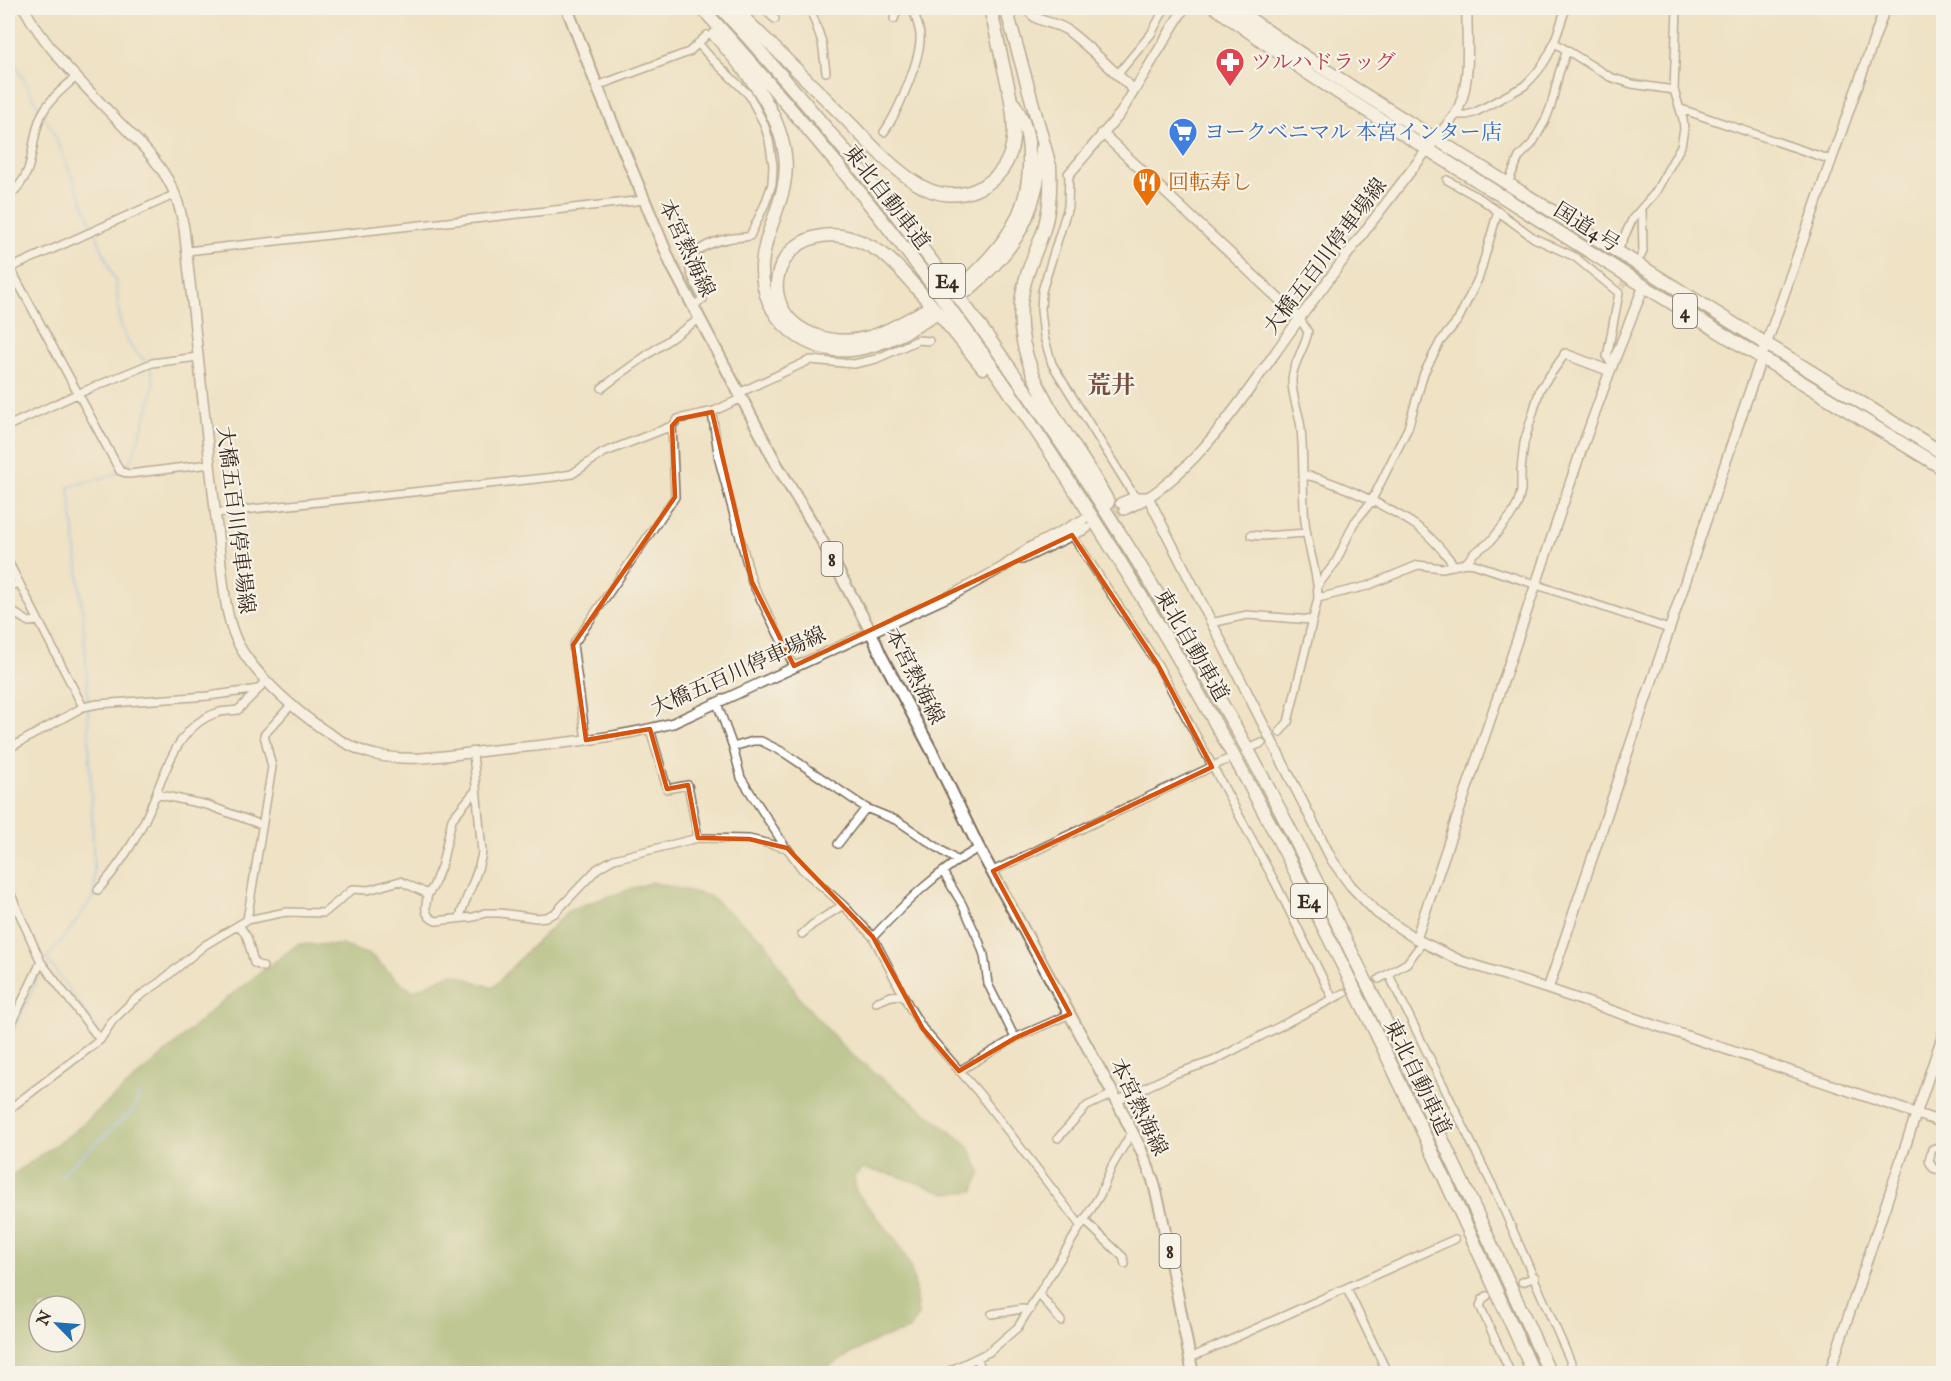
<svg xmlns="http://www.w3.org/2000/svg" width="1951" height="1381" viewBox="0 0 1951 1381" font-family="'IM FELL English','Noto Serif JP',serif">
<rect width="100%" height="100%" fill="#f7f3e8"/>
<filter id="ink" filterUnits="userSpaceOnUse"><feTurbulence type="fractalNoise" baseFrequency=".0167" numOctaves="2"/><feDisplacementMap in="SourceGraphic" scale="12" xChannelSelector="R" yChannelSelector="G"/><feConvolveMatrix kernelMatrix="1 2 1 2 8 2 1 2 1" color-interpolation-filters="sRGB"/></filter>
<filter id="wash" filterUnits="userSpaceOnUse"><feTurbulence type="fractalNoise" baseFrequency=".008" numOctaves="4" result="noise"/><feDisplacementMap in="SourceGraphic" scale="24" xChannelSelector="R" yChannelSelector="G"/><feGaussianBlur stdDeviation="1.35" result="paint"/><feColorMatrix in="noise" values="0 0 0 0 0 0 0 0 0 0 0 0 0 0 0 0 0 1.4 0 .05"/><feComposite in="paint" operator="in"/></filter>
<g filter="url(#wash)">
<rect width="100%" height="100%" fill="#efe2c5"/>
<path fill="#86a65a" stroke="#60683c" stroke-width="1.5" fill-rule="evenodd" d="M652,882l57,14 56,45 35,58 48,53 120,93 13,27 -7,19 -28,2 -51,-18 -32,-6 -9,7 2,16 40,48 13,23 5,17 4,35 -9,15 -33,10 -61,34 -807,-1v-195l64,-45 101,-87 41,-38 84,-64 44,1 30,11 24,23 17,12 39,-18 41,15 33,-36 45,-43zM39,1306h36v36h-36z"/>
<g fill="none" stroke-linecap="round" stroke-linejoin="round">
<path stroke="#7ab1e9" stroke-width="2" d="M8,51l33,60
M44,116l8,13 26,61 38,93 4,39 5,14 6,11 15,15
M88,703c-2,-73 -11,-144 -19,-216l47,-13 16,-15 17,-53 5,-23 -4,-16
M46,958l54,74
M46,959l17,-20 32,-44 -7,-186
M8,1041l34,-72
M60,1178l6,-8 68,-61 5,-14"/>
</g>
</g>
<g filter="url(#ink)">
<g fill="none" stroke-linecap="round" stroke-linejoin="round">
<path stroke="#cbbda4" stroke-width="7" stroke-dasharray="7 3.5" stroke-linecap="butt" d="M1622,287l16,-26
M1344,993l35,-14"/>
<path stroke="#cbbda4" stroke-width="9" stroke-dasharray="9 4.5" stroke-linecap="butt" d="M1088,518l32,-15
M1091,526l33,-16"/>
<g stroke="#7a6a58" stroke-width="10">
<path id="street" d="M762,8l13,11
M810,8l12,34 4,30
M894,19l4,-11
M1555,43l55,34 22,7 42,6
M1117,75l34,-41 14,-26
M597,86l92,-34 18,-17
M1681,109l150,51
M1455,115h11l8,-2 50,-27c28,-26 30,-44 42,-78
M884,132c13,-18 38,-75 36,-97 -1,-10 -5,-19 -8,-27
M1069,174l-1,33 -26,84 -1,19 3,27 8,27 83,133
M1447,180l34,19 53,39 41,19 44,36 -12,64 5,8
M1508,183l11,-26 13,-13 13,-23 6,-15 8,-33 8,-23
M8,197c30,-25 20,-50 33,-81 7,-16 23,-28 35,-39
M187,251l457,-51
M1617,252l16,-34 22,-25 26,-47 3,-17 -1,-10 -9,-29 3,-82
M1641,256l2,-5 -1,-43
M8,264l112,207 9,3 81,-10
M8,269l168,-75
M692,307l11,-8c-4,-9 -14,-24 -14,-35 1,-14 26,-23 38,-25 8,-2 16,-1 23,-3l15,-32 7,-20 1,-19 -4,-25 -5,-16 -15,-29 -39,-38 -12,-14
M602,388c31,-24 64,-46 97,-69
M739,393l71,-33 44,4 22,-5 42,-19 11,1
M712,412l7,48 33,122 42,84
M8,426l69,-32 75,-31 46,-6
M1304,475c30,5 88,34 114,52 13,9 23,22 33,34l3,5
M215,513l339,-36 18,-3 31,-21 69,-27 6,-7 36,-8 28,-13
M1072,535l86,130 117,217 58,117
M1251,535l11,1 45,-3
M8,561l75,146
M1466,563l8,-10 16,-11 23,-29 5,-10 3,-12v-21l3,-27 16,-54 25,-35
M1318,585l18,-23 18,-39 17,-21 37,-74 16,-55 16,-31 18,-22 21,-43 19,-66
M8,588l11,-6
M1318,598l49,-12 51,-21 24,3 24,-5 8,1 195,65
M8,609l21,13 9,-1
M1211,623l36,-8 65,5
M717,703l16,44 8,31 45,70
M650,729l17,60 21,-4 10,53
M1280,732l8,-10 30,-124c0,-26 -11,-51 -13,-77 -3,-31 -1,-62 -4,-92 -1,-16 -10,-33 -9,-50 1,-17 13,-30 16,-47l-8,-13
M586,740l-13,-95 102,-148 -3,-71
M1255,746l7,-3
M733,747l20,-6h8l22,11 83,56 32,13 58,39
M8,749l75,-42 15,-3 110,-8 51,-7 6,-9
M156,794l51,11 55,20
M838,844l28,-36
M993,871l233,-111
M943,872l19,32 17,37 5,14 4,29 27,54
M8,888l33,74 59,78
M98,890c18,-20 34,-44 46,-68 19,-38 28,-97 76,-110 5,-1 12,-1 18,-2l21,-21
M428,894l5,-7 9,-23 10,-45 24,-29
M460,917c6,-22 19,-42 22,-65l-9,-99
M247,920l25,-153 -8,-32 28,-31
M239,925l8,12 7,26 9,4
M802,934l10,-9 31,-20
M873,937c31,-33 66,-68 106,-89
M1389,975l111,226 76,173
M1379,979l28,-16 15,-20
M876,1002l15,-6 12,-1
M8,1031l33,-69
M959,1071l56,-33 55,-24
M1117,1101l57,-27 39,-13 131,-68
M8,1110l92,-70 13,-20 21,-20 26,-18 45,-37 42,-25 39,-8 38,1 29,-24 15,1 32,-9 28,13c-3,12 -5,22 8,27l38,-4 11,-4h15l37,5 9,-1 9,-4 42,-44 8,-5 9,-5 84,-21 51,1 38,9 15,21 41,36 30,32 37,71 13,21 55,63 102,133
M1058,1138l29,-32 26,-12
M1944,1145l-12,4 -3,12 4,7 11,4
M1084,1220l39,37 2,7
M1522,1282l13,-5
M1347,1289l41,85
M1039,1294l22,27
M1487,1296l-4,3 -3,7 31,68
M992,1314l30,-5 8,1
M978,1358l4,16
M1190,1358l265,-119
M943,1374l46,-22 29,-25 82,-132 12,-29 20,-34"/>
</g>
<g stroke="#7a6a58" stroke-width="12">
<path id="secondary" d="M24,8c24,44 62,79 97,116 17,17 35,35 47,56 9,15 13,31 16,48l38,345c3,25 5,51 18,74 22,39 92,98 136,108 38,8 80,-1 118,-5 60,-6 120,-11 179,-27l281,-129 49,-27 28,-20 52,-27
M1027,8c9,16 27,13 40,22 24,18 45,40 67,60
M1885,8l-136,385 -201,596 396,134
M1102,133l198,186
M1069,174l51,-60 64,-106
M1565,354l45,17
M1148,497l184,363 19,26 26,27 39,26 45,22 87,28
M1120,503l15,-6h13
M1124,510c71,-29 131,-131 176,-192 51,-68 101,-137 155,-203 18,-31 11,-73 12,-107
M1022,559l65,-31
M1416,939l165,-488 29,-80 34,-85
M1829,1374l115,-343"/>
</g>
<g stroke="#7a6a58" stroke-width="14">
<path id="primary" d="M567,8l30,78 75,180 105,199 37,61 57,106 10,23 53,100 45,93 138,253 24,49 12,30 8,32 32,162"/>
</g>
<g stroke="#7a6a58" stroke-width="15">
<path id="highway" d="M702,8c126,139 245,286 348,444 59,90 116,182 168,276 117,209 217,427 316,646
M721,8c198,215 367,458 511,713 37,66 71,133 104,200 75,149 146,301 214,453
M734,8c34,34 69,68 104,103 23,23 56,61 85,76 16,9 35,10 52,3 54,-22 39,-81 28,-125 -4,-19 -8,-38 -13,-57
M1006,8l44,158c1,21 0,43 -6,63 -7,21 -17,40 -21,61 -17,80 51,146 85,212
M1216,8l93,66 39,25 296,187 300,183
M1235,8c86,63 180,117 270,174 146,91 292,182 439,272
M715,35c31,36 63,72 70,120 6,40 -21,72 -23,111 -2,52 45,92 96,83 28,-5 51,-19 75,-33
M962,285c40,-36 69,-71 67,-128 0,-21 -4,-35 -15,-53
M967,291c50,-43 69,-76 75,-142
M927,309c-18,10 -37,22 -57,28 -17,5 -36,5 -53,-1 -81,-28 -29,-143 63,-84 13,8 23,21 33,32 24,27 47,55 70,84"/>
</g>
<use href="#street" stroke="#fff" stroke-width="7"/>
<use href="#secondary" stroke="#fff" stroke-width="9"/>
<use href="#primary" stroke="#fff" stroke-width="10"/>
<use href="#highway" stroke="#fff" stroke-width="12"/>
</g>
</g>
<path d="M0 0H1951V1381H0ZM712,412l40,170 42,84 278,-131 86,130 54,102 -219,104 77,143 -55,24 -56,33 -36,-42 -50,-92 -86,-89 -38,-9 -51,-1 -10,-53 -21,4 -17,-60 -64,11 -13,-95 102,-148 -3,-71 6,-7z" fill="#efe2c5" fill-opacity=".55" fill-rule="evenodd"/>
<path fill="none" stroke="#d7540e" stroke-width="4.5" stroke-linejoin="round" d="M712,412l40,170 42,84 278,-131 86,130 54,102 -219,104 77,143 -55,24 -56,33 -36,-42 -50,-92 -86,-89 -38,-9 -51,-1 -10,-53 -21,4 -17,-60 -64,11 -13,-95 102,-148 -3,-71 6,-7z"/>
<defs>
<g id="pharmacy-pin" transform="scale(1.5)"><path d="M0 17L-7.5 6A9.5 9.5 0 1 1 7.5 6Z" fill="#e0444e" stroke="#f7f3e8"/><path d="M-2-6h4v4h4v4h-4v4h-4v-4h-4v-4h4Z" fill="#fff"/></g>
<g id="supermarket-pin" transform="scale(1.5)"><path d="M0 17L-7.5 6A9.5 9.5 0 1 1 7.5 6Z" fill="#3f7fe0" stroke="#f7f3e8"/><path d="M-6-5.5h2.5l.6 2H6L4.5 2H-2.5L-4.4-4H-6ZM-1.5 3.2a1.3 1.3 0 1 0 .1 0ZM3 3.2a1.3 1.3 0 1 0 .1 0Z" fill="#fff"/></g>
<g id="restaurant-pin" transform="scale(1.5)"><path d="M0 17L-7.5 6A9.5 9.5 0 1 1 7.5 6Z" fill="#e8710a" stroke="#f7f3e8"/><path d="M-5-6h1v4h1v-4h1v4h1v-4h1v5L-1.5 .5V6h-2V.5L-5-1ZM5-6V6H3V1.5H1.5Q1.5-4 5-6Z" fill="#fff"/></g>
</defs>
<g fill-rule="evenodd">
<use href="#pharmacy-pin" x="1230" y="62"/>
<use href="#supermarket-pin" x="1183" y="132"/>
<use href="#restaurant-pin" x="1147" y="182"/>
</g>
<g text-anchor="middle" stroke-width="4.5" stroke-linejoin="round" paint-order="stroke">
<g fill="#f7f3e8" stroke="#73665b" stroke-width="1.5">
<rect x="929" y="264" width="36" height="34" rx="4.5"/>
<rect x="1673" y="294" width="24" height="34" rx="4.5"/>
<rect x="821.5" y="542" width="21" height="34" rx="4.5"/>
<rect x="1291" y="884" width="36" height="34" rx="4.5"/>
<rect x="1159.5" y="1234" width="21" height="34" rx="4.5"/>
</g>
<g font-size="20" font-weight="bold" fill="#3b2a1e">
<text x="947" y="288">E4</text>
<text x="1685" y="318">4</text>
<text x="832" y="566">8</text>
<text x="1309" y="908">E4</text>
<text x="1170" y="1258">8</text>
</g>
<g font-size="21" fill="#be3a42" stroke="#f7f3e8" text-anchor="start">
<text x="1251" y="69">ツルハドラッグ</text>
</g>
<g font-size="21" fill="#366cbe" stroke="#f7f3e8" text-anchor="start">
<text x="1204" y="139">ヨークベニマル 本宮インター店</text>
</g>
<g font-size="21" fill="#c56008" stroke="#f7f3e8" text-anchor="start">
<text x="1168" y="189">回転寿し</text>
</g>
<g font-size="21" fill="#3b2a1e" stroke="#f7f3e8">
<text transform="translate(887 197) rotate(52)" y="7">東北自動車道</text>
<text transform="translate(1587 227) rotate(32)" y="7">国道4号</text>
<text transform="translate(687 248) rotate(65)" y="7">本宮熱海線</text>
<text transform="translate(1325 256) rotate(-53)" y="7">大橋五百川停車場線</text>
<text transform="translate(236 520) rotate(83)" y="7">大橋五百川停車場線</text>
<text transform="translate(1192 645) rotate(60)" y="7">東北自動車道</text>
<text transform="translate(738 671) rotate(-24)" y="7">大橋五百川停車場線</text>
<text transform="translate(915 676) rotate(63)" y="7">本宮熱海線</text>
<text transform="translate(1418 1077) rotate(64)" y="7">東北自動車道</text>
<text transform="translate(1139 1107) rotate(64)" y="7">本宮熱海線</text>
</g>
<g font-size="24" font-weight="bold" fill="#764d3e" stroke="#f7f3e8">
<text x="1111" y="393">荒井</text>
</g>
</g>
<rect width="1951" height="1381" fill="none" stroke="#f7f3e8" stroke-width="30"/>
<g transform="translate(57 1324) rotate(295)"><circle r="28" fill="#f7f3e8" stroke="#aca397" stroke-width="1.5"/>
<path d="M0-4.5L10 22L0 15L-10 22Z" fill="#1f6fb2"/>
<text y="-9" font-size="16" font-weight="bold" text-anchor="middle" fill="#3b2a1e">N</text>
</g>
</svg>
